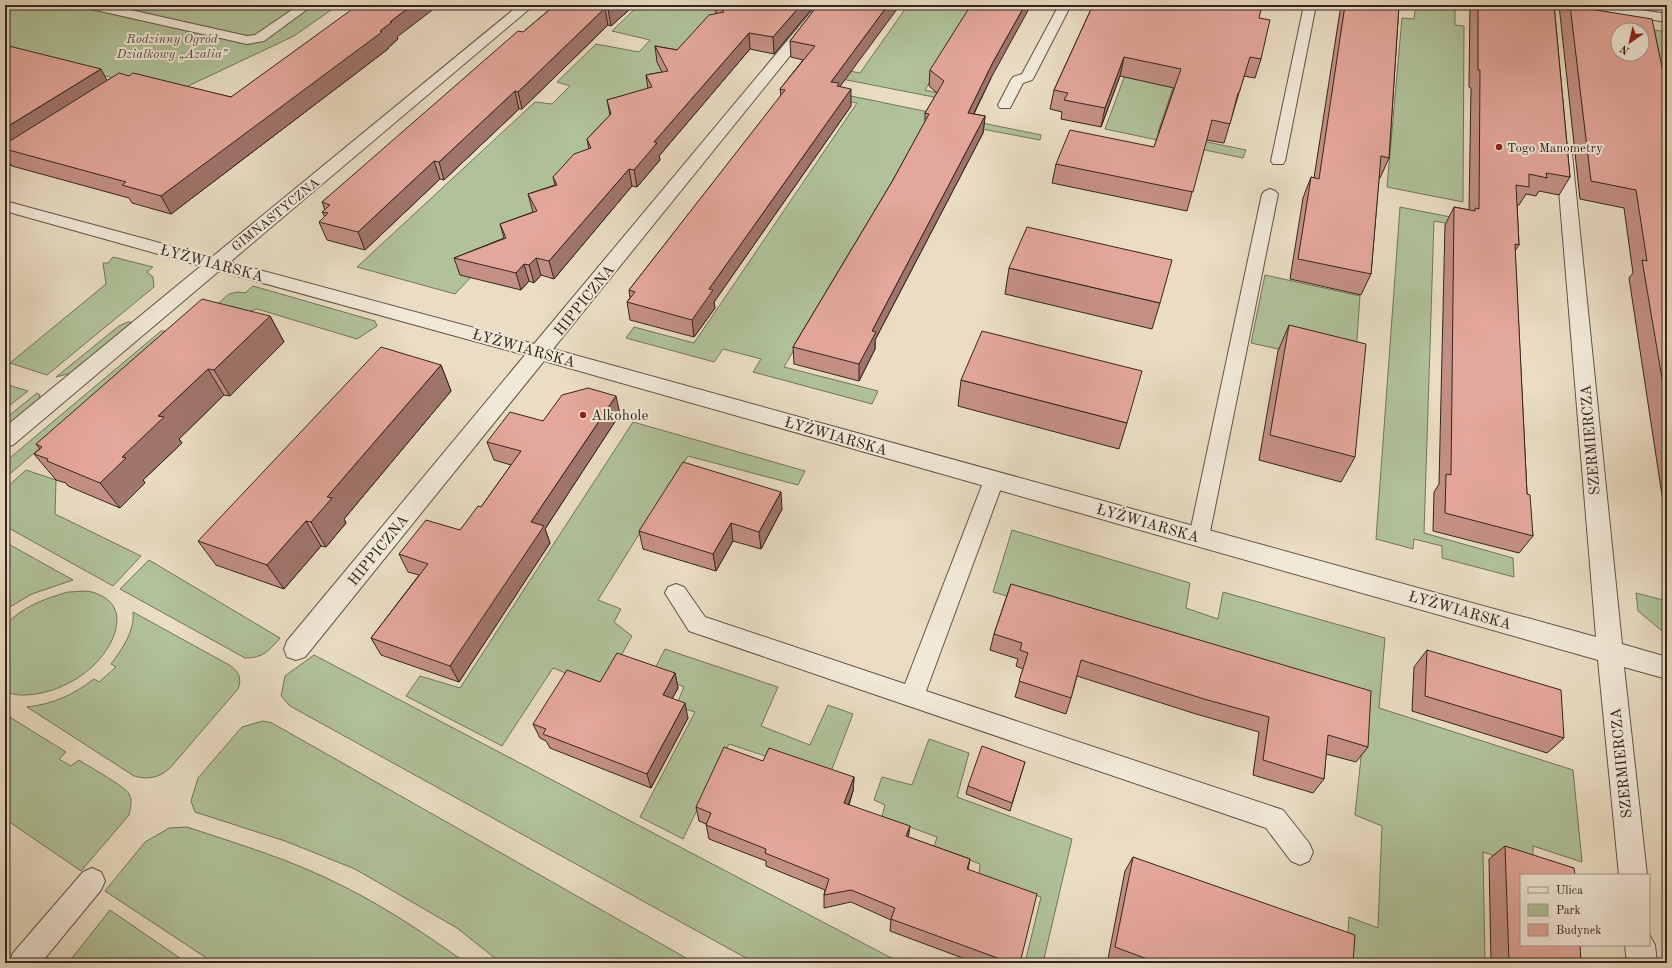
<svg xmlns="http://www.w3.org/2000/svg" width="1672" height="968" viewBox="0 0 1672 968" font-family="'Old Standard TT',serif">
<rect width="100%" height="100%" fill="#eaddc3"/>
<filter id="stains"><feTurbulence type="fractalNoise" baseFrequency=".005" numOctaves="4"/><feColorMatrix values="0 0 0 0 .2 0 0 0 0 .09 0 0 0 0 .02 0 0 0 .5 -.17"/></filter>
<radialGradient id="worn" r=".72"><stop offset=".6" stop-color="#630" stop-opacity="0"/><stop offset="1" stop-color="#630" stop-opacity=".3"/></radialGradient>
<path fill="#b0c299" stroke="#72745c" d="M5,5h333l-44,31 -108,51 -48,-3 -133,-33z
M639,5h89l-273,289 -98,-27 178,-165 17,2 18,-18 -13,-4 39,-38 43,8 11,-12 -38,-9z
M908,5h69l-52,85 26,6 -2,4 -148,-29 7,-8 52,10z
M1151,5h50l-43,127 88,18 -3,8 -138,-29z
M1416,5h39v20l9,1 -1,176 -76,-15 15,-169 12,1z
M1642,28l25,4v106z
M812,88l229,47 -1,5 -111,-21 -145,248 94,24 -6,13 -119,-32 8,-13 -38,-10 -9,13 -88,-24 8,-11 60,16 163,-240 -49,-10z
M1400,207l101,20 -41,-1 -26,-5 -10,312 89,25 1,19 -72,-19v-12l-28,-7 -1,10 -37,-10z
M113,257l40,10 -6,5 6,5 1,10 -107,88 -37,-12 96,-79 -3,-21h5z
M1265,275l95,21 -5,70 -104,-23z
M253,286l122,35 2,5 -20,13 -100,-30 -34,10 -57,30 63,-55 9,-2 7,1z
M128,322h4l-60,51 -16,4 63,-51z
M161,331h4l2,8 -162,139v-16z
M5,384l23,7 -23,18z
M37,393l3,2 -1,4 -34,28v-8z
M633,422l172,49 -7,14 -110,-29 -90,144 23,9 -7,13 18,14 -29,52 -50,-20 -51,78 -96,-50 14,-20 40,12z
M26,470l30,10 -1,34 86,42 -28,30 -108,-60v-37z
M1012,530l178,53 -4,25 32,11 5,-27 162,46 -6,70 194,62 9,92 -49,-16v23l-50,-17 2,111h-139l3,-46 29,11 4,-102 -27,-11 12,-115 -374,-108z
M5,542l68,38 -41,14 -24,14 -3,-3z
M149,560l131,78c-11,13 -17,20 -35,20l-125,-69z
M68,592c7,0 17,-2 24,0 42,12 23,53 1,74 -19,18 -48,30 -73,29 -5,0 -10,-2 -15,-4v-66c18,-18 38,-26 63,-33z
M1636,593l31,8v34l-29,-24z
M133,612l98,54c8,6 11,13 7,23l-68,79c-11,10 -22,12 -36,8l-107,-69c26,-3 46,-12 67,-28l5,3 17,-15 -5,-3c11,-15 24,-33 22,-52z
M665,649l113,38 -17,39 49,19 18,-40 25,9 -24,63 -100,-33 -46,95 -43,-22 55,-105 -19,-6 8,-19 -32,-13z
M314,655l21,11 566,297h-146l-465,-257 -9,-10 4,-20z
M5,714l61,38 -7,7 12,7 8,-6c10,7 46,26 50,34 4,6 1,15 0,21l-48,56 -76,-52z
M263,721l9,2 423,240h-194l-44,-35 -102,-59 -70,-28 -90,-29 -4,-11 7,-23 44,-51z
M929,739l40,14 -12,44 115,42 -29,124h-18l16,-66 -62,-22 1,-11 -46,-17 3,-10 -55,-20 3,-12 -11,-5 8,-23 30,8z
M187,827c45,15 92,29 135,49 51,23 98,54 144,87h-252l-109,-72 40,-49 24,-14z
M110,910l77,53h-119z"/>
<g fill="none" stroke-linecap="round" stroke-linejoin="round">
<g stroke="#625347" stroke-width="2">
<path id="service" d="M85,5h23l139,31 8,-1 44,-30h14l-49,36 -17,3 -156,-35z
M1059,5h12l-37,72 -2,3 -9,3 -13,25h-10l-2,-3 13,-25 2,-3 9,-3z
M1304,5h12l-31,156 -2,3h-10l-2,-3z
M31,141l5,1 2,3 -2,3 -26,17 -5,1v-11l21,-13z
M1270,189l5,2 3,3 -69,343 -3,6 -7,2 -7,-2 -3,-6 73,-343 3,-3z
M994,472l7,3 3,5 -78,211 357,119 26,33 4,9 -4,9 -9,4 -9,-4 -25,-33 -577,-197 -24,-38 3,-6 8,-3 8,3 21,30 200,67 79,-204 3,-5z
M92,868l9,4 4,9 -4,9 -60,73h-32l4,-10 70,-81z"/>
</g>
<g stroke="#625347" stroke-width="2">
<path id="minor" d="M519,5h15l-304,257 304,82 283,-339h14l-278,344 1043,288 -40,-483 2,-3 6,-2 6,2 2,3 50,490 45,13v22l-43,-12 23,208h-28l-21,-215 -1054,-299 -239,296 -9,3 -9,-3 -3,-8 3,-8 238,-286 -306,-84 -206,174 -8,2v-20l196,-161 -196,-55v-10l207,56z
M1575,5h34l58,9v8l-85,-13 -5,-1z
M1649,934l6,11 2,18h-30l-2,-18h24z"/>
</g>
<use href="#service" fill="#f1e9d8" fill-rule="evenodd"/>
<use href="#minor" fill="#f1e9d8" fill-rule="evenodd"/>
</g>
<path fill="#c49085" stroke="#34251e" d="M555,5h81l-6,5v-1l-19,17 -3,-1 -86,84h-3l-75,71 -4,-1 -75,71 -38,-10 -8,-18 6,-5 -3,-5 3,-2 -3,-8z
M715,5h100l-41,49 -24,-5 -91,107 1,4 -23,27 -5,-1 -78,93 -13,-4 -7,8 -5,-2 -8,9 -61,-15 -6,-17 50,-20 -4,-14 33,-12 -5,-18 27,-9 -2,-8 36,-28 -2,-10 23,-24 -3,-15 41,-11 -2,-14 16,-3 -5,-10 -2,-16 22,4 39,-36z
M818,5l22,81 11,20 -137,196 1,6 -21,29 -64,-17 -3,-18 3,-4 -1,-8 152,-194 -1,-7 23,-29 -12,-3 -1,-16z
M1093,5l166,13 2,41 -6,19 -11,-2 -20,67 -18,-3 -19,71 -135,-28 4,-19 98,-17 20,-59 -54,-12 -19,51 -40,-8 1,-7 -12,-3 4,-19z
M1341,5h58l-10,153 -9,20h-1l-8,96 -10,21 -71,-16 13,-81 8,-21 3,1z
M1470,5h84l16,172 -11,18 -20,-4 -3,5 -10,-2 -7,11h-2l2,40 -4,6 12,243 6,42 -14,17 -86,-22 1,-39 5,-8 6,-259 9,-18 15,3 2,-122 -2,-1z
M1559,5h30l1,4 77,82v437l-38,-250 4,-5 -9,-65 -44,-9z
M397,37l1,2 -10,9v1l-217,165 -39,-11 -3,-5 -117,-32 -7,-10v-111l102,36 22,-5 102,21z
M930,70l61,8 -17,36 11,2 -2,17 -108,207v9l-16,32 -65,-17 -1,-17 100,-167 32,-58v-9l12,-20 -8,-7z
M1009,268l151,35 -8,26 -147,-35z
M270,316l14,26 -54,54 -6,-1 -45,44 3,4 -39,37 2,3 -25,25 -52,-22 -2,-3 -10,-3 -22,-26 6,-5 -4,-5z
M1289,325l66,132 -14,25 -82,-22 19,-109z
M441,365l10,26 -107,128 2,4 -20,24 -5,-1 -37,43 -68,-24 -18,-24z
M961,380l166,43 -8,26 -161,-43z
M620,414l-75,115 5,14 -91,139 -78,-27 -10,-17 48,-63 -11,-3 -9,-18 61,-24 21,-23 30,-42 -17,-5 -7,-18 56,-21z
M782,509l-21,40 -28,-8 -17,30 -73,-22 -4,-18z
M1011,584l357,163 -12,15 -30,-8 -2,25 -11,14 -60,-18 6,-43 -63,-18 -119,-38 -6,22 -5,16 -51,-17 8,-28 -7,-3 2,-7 -28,-9 4,-16z
M1427,650l137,88 -17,15 -135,-42 2,-44z
M675,673l3,15 -6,11 16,19 -37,70 -101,-40 -4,-7 -6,-3 -7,-14 67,-42z
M763,761l91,16 -1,14 -4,14 59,32 62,22 -2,11 52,93h-44l-86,-32 1,-11 -40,-18 -27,6v-13l1,-5 -59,-24v-5l-57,-22 -3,-15 -7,-3 -3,-14z
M1025,762l-15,49 -44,-17 2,-8z
M1505,846l76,117h-90l-2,-104z
M1133,857l220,106h-234l-11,-4 17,-88z"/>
<path fill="#a0756c" stroke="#34251e" d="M412,5h27l-42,32 1,2 -10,9v1l-217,165 -10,-18 219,-165 10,-9z
M613,5h16l1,4 -19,17 -3,-17z
M630,5h6l-6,5z
M801,5h14l-41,49 -1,-17z
M888,5h12l-61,83 -8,-6z
M1025,5h6l-40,73 -25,51 2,-16 25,-51z
M605,8l3,17 -86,84 -4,-17z
M749,33l1,16 -91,107 1,4 -23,27 -3,-17 20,-28z
M1124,57l-4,19 -19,51 4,-19z
M101,69l9,17 -105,63v-21z
M851,89v17l-137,196 1,6 -21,29 -2,-17 17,-31z
M515,91l4,18 -75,71 -5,-18z
M985,116l-2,17 -108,207v9l-16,32v-17l13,-33z
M434,161l6,18 -75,71 -7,-18z
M629,169l3,17 -78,93 -5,-18z
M536,258l5,17 -7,8 -5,-18z
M524,264l5,17 -8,9 -5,-17z
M270,316l14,26 -54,54 -16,-26z
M5,319l5,7 -5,4z
M441,365l10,26 -107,128 2,4 -20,24 -15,-25 16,-25z
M208,369l16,26 -45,44 3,4 -39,37 2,3 -25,25 -20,-25 58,-67z
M616,396l4,18 -75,115 5,14 -91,139 -9,-16 81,-144z
M781,492l1,17 -21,40 -2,-17z
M306,521l15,25 -37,43 -17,-24z
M731,523l2,18 -17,30 -3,-17z
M675,673l3,15 -12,22 -3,-15z
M685,703l3,15 -37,70 -4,-14z
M854,777l-1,14 -9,26v-14z
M910,826l-2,14 -2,-4z"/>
<path fill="#e4a79b" stroke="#34251e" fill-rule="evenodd" d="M358,5h54l-22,17h2l-12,9 2,1 -221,164 -39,-11 4,-3 -121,-33v-5l114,-71 10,3 4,-3 98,24z
M555,5h58l-5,4 -3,-1 -87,84 -3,-1 -76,71 -5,-1 -76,71 -39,-10 9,-9 -6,-1 8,-7 -8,-3 196,-171 5,1z
M718,5h83l-28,32 -24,-4 -95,109 3,1 -23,27 -5,-1 -80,92 -13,-3 -7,7 -5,-1 -8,9 -62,-15 52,-20 -6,-14 37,-13 -9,-17 29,-9 -4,-8 21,-23 17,-6 -4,-9 24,-25 -4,-14 45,-13 -6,-12 22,-4 -13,-25 22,4 32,-35 15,-3z
M818,5h70l-57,77 8,1 -2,3 14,3 -142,200 4,1 -21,30 -65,-18 8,-10 -6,-2 156,-200 -5,-1 35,-43 -25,-5z
M971,5h54l-32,57 -25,51 17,3 -113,215 4,1 -17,32 -66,-17 100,-167 36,-66 -4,-1 19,-32 -14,-11z
M1093,5h169l-3,13 11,2 -9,39 -11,-2 -11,36h-1l-8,31 -18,-4 -19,72 -137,-28 14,-34 84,17 27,-78 -57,-12 -19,51 -41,-8 4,-7 -14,-3z
M1345,5h54l-10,153 -8,-2 -10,118 -73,-15 13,-82 8,2z
M1478,5h76l16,172 -24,-4 1,5 -18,-4v13l-13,-2 3,60 -4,-1 12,250 3,1 3,41 -88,-23 1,-39 5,1 3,-268 21,4v-3l4,1 1,-139h-2z
M1570,5h19l1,4 62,10 15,72v317l-25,-148 5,1 -11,-71 -45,-9zM1618,30h24v24h-24z
M5,45l96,24 -96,59z
M1027,227l145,33 -12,43 -151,-35z
M202,299l68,17 -56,54 -6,-1 -50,47 6,1 -42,40 4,1 -26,25 -53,-22 1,-2 -14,-5 8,-7 -6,-3z
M1289,325l77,19 -11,113 -85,-22z
M982,331l160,40 -15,52 -166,-43z
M381,347l60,18 -114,132 5,1 -21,24 -5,-1 -39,44 -69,-24z
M588,388l28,8 -85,126 13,4 -94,140 -79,-28 57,-74 -29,-10 27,-34 34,10 18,-24 3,1 40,-56 -34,-9 23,-30 33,9 19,-26z
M683,462l98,30 -22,40 -28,-9 -18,31 -74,-23z
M1011,584l360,107 -3,56 -40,-12 -4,44 -61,-19 6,-43 -65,-18 -123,-39 -10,38 -52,-17 9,-28 -8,-3 2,-7 -28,-9z
M1427,650l134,40 3,48 -139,-42z
M617,653l58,20 -12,22 22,8 -38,71 -104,-40 3,-5 -13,-5 34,-54 33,12z
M982,746l43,16 -13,41 -44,-17z
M724,747l39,14 6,-13 85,29 -10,26 66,23 -4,10 64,23 -3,10 70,25 -17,69h-9l-120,-44 4,-11 -44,-18 -27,5 5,-16 -64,-26 1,-4 -60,-24 5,-12 -15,-6z
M1505,846l69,22 1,7h-54v70h59l1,18h-72z
M1133,857l222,78 -2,28h-195l-43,-16z"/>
<g fill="#8f2418" stroke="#f1e9d8" stroke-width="1.5">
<circle cx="1499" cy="147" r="4"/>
<circle cx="583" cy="415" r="4"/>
</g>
<g text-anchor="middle" stroke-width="4" stroke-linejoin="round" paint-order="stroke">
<g font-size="13" font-style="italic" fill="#534c3d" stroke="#f1e9d8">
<text x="172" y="43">Rodzinny Ogród<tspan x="172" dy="15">Działkowy „Azalia”</tspan></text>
</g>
<g font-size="13" fill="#34251e" stroke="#f1e9d8" text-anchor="start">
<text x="1507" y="152">Togo Manometry</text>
</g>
<g font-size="13" fill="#34251e" stroke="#f1e9d8">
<text transform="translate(275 214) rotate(-39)" y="5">GIMNASTYCZNA</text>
</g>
<g font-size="15" fill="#34251e" stroke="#f1e9d8">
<text transform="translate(212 263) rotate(15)" y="5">ŁYŻWIARSKA</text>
<text transform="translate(584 300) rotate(-51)" y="5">HIPPICZNA</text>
<text transform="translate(524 348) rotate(16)" y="5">ŁYŻWIARSKA</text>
<text transform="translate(836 436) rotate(16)" y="5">ŁYŻWIARSKA</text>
<text transform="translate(1590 440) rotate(-95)" y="5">SZERMIERCZA</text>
<text transform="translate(1148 523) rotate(16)" y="5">ŁYŻWIARSKA</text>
<text transform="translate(378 550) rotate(-51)" y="5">HIPPICZNA</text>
<text transform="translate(1460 610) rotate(16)" y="5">ŁYŻWIARSKA</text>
<text transform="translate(1621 763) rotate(-96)" y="5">SZERMIERCZA</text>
</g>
<g font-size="15" fill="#34251e" stroke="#f1e9d8" text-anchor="start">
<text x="591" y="420">Alkohole</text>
</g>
</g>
<rect width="1672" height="968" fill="none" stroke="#eaddc3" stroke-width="20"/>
<rect x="6" y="6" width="1660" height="956" fill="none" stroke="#34251e" stroke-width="2"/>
<rect x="10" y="10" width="1652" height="948" fill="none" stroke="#34251e"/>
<rect x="1520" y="874" width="130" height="72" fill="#f1e9d8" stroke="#a59b8e"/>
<rect x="1528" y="887" width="20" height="6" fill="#f1e9d8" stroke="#a59b8e"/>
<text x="1556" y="894" font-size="12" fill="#34251e">Ulica</text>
<rect x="1528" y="904" width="20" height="12" fill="#b0c299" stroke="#a59b8e"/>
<text x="1556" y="914" font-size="12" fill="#34251e">Park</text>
<rect x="1528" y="924" width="20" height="12" fill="#e4a79b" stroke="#a59b8e"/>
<text x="1556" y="934" font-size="12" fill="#34251e">Budynek</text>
<g transform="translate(1630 42) rotate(214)"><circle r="19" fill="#f1e9d8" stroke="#a59b8e"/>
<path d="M0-3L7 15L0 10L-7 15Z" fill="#8f2418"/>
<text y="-6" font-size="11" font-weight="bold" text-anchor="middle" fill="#34251e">N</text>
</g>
<rect width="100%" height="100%" filter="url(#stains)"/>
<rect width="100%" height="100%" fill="url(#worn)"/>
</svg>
